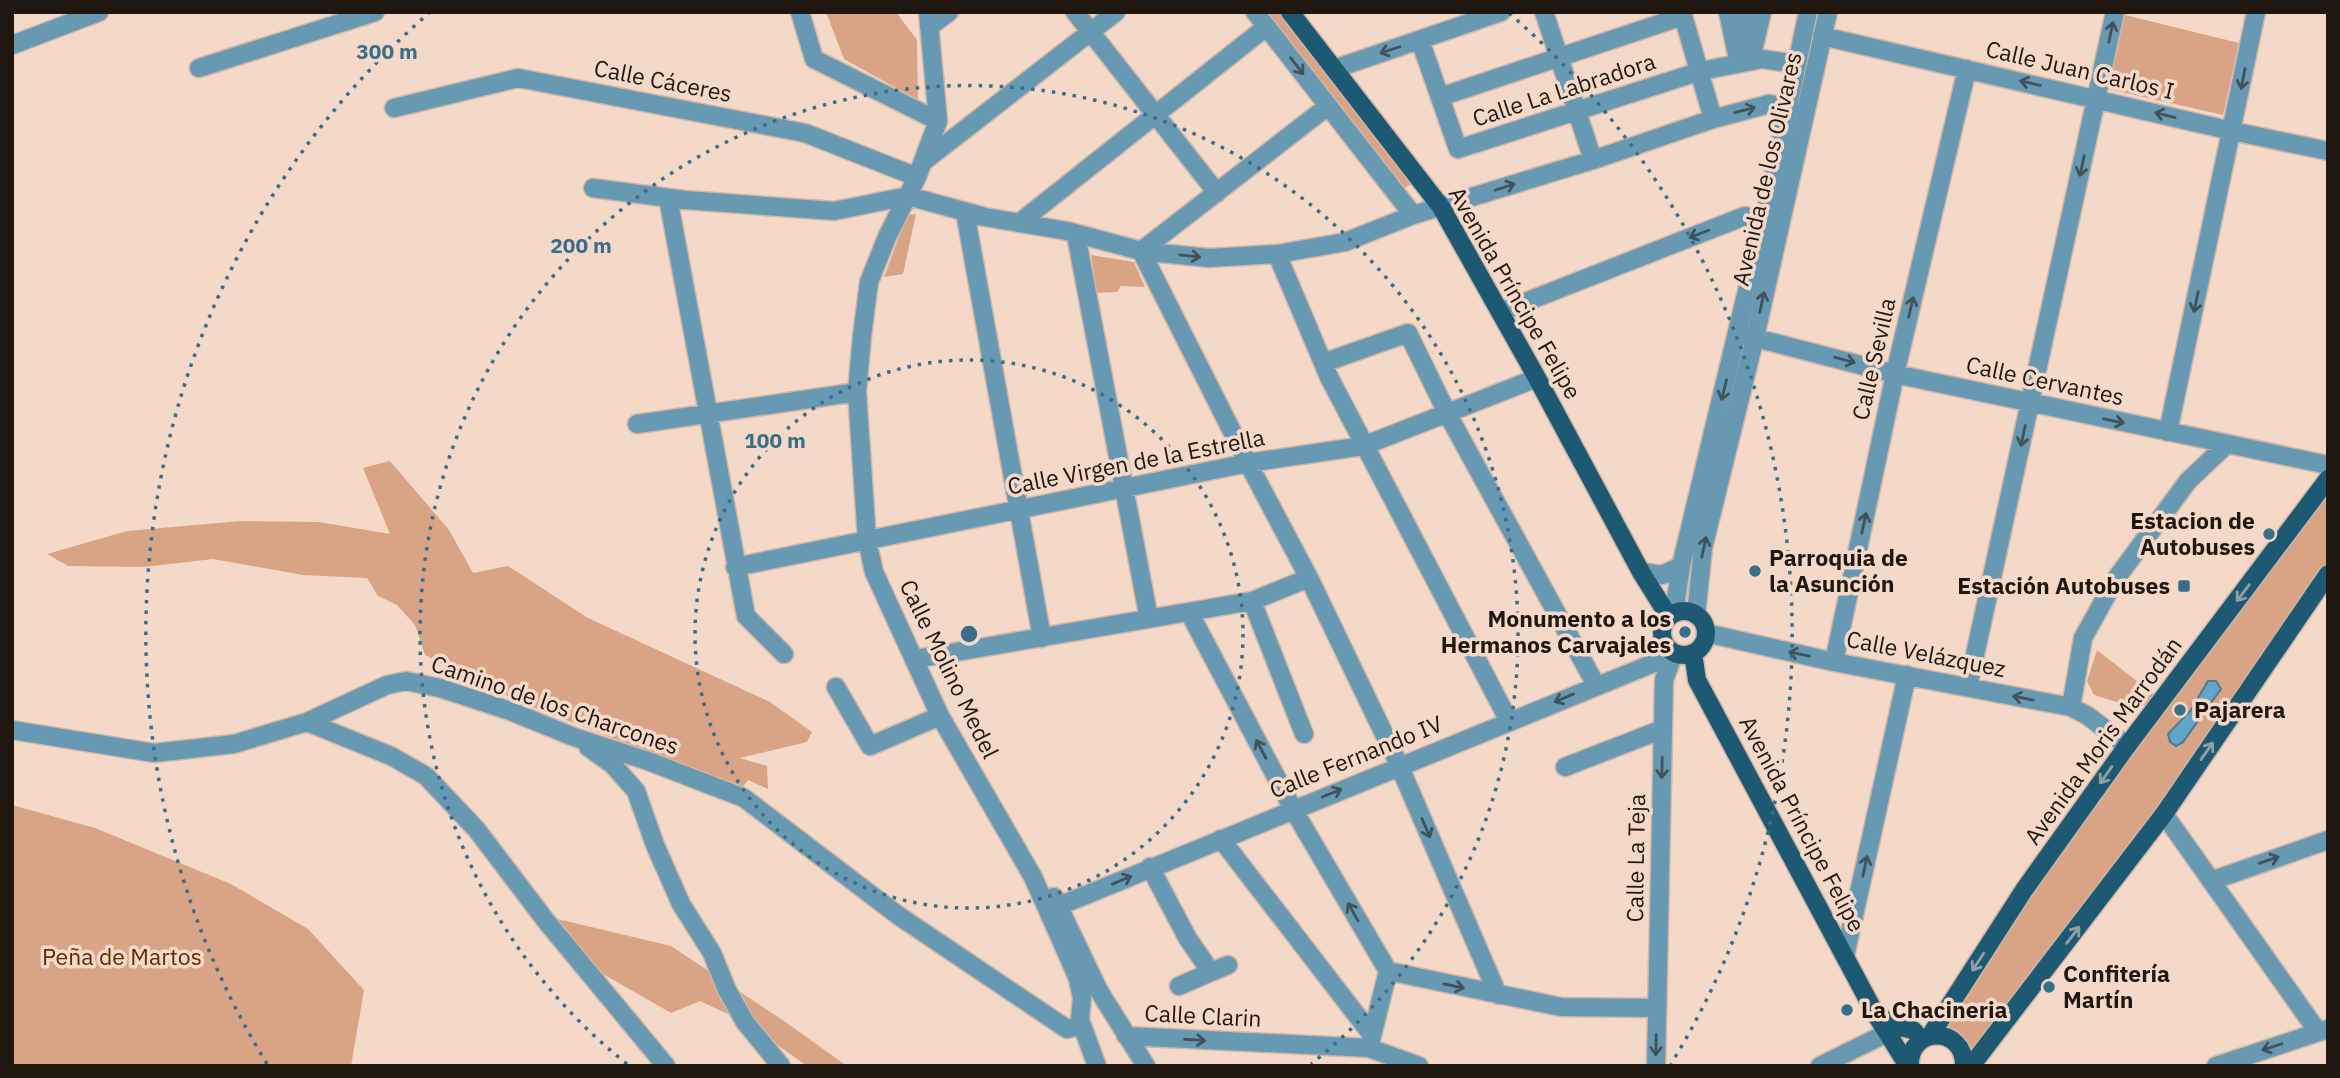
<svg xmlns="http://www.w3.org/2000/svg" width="2340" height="1078" viewBox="0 0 2340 1078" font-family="'IBM Plex Sans',sans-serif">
<rect width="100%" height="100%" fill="#f4d9c9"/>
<path fill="#d8a485" d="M826,12h70l21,28 1,60 -74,-41z
M1258,12h25l133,169 -16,10z
M2125,15l114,28 -16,72 -115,-26z
M916,214l-13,60 -19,3 23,-62z
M1091,255l43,7 11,25 -24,-1 -4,6 -20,1z
M390,461l59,69 24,43 35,-7 80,52 182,84 42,30 -5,10 -67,16 27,8 1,23 -20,-9 -6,8 -212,-82 -51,-23 -54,-28 -10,-30 -18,-20 -19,-9 -11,-18 -64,-3 -90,-16 -69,8 -76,-1 -21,-12 80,-23 114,-10 78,1 71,12 -27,-66z
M2328,491v74l-136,201 -218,288 -9,-15 -24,-13 152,-225z
M2097,650l59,46 -7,10 -26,-2 -29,-9 -7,-14z
M12,805l83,23 136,56 77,45 56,61 -13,76h-339z
M549,917l122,29 113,75 63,45h-40l-62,-44 -45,-21 -29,12 -68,-39z"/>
<path fill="#62a5c9" stroke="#4e7a92" stroke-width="2" d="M2208,681h8l5,8 -38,53 -7,4 -6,-4 -2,-8 23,-24z"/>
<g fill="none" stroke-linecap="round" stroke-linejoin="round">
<g stroke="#ceb6a8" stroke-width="21">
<path id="minor" d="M800,12l14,47 124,62
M1075,12l142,181
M1255,12l158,203
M1544,12l49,148
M1682,12l31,107
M1728,12l9,43 16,-4 9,-39
M1744,12l2,42
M929,27l20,-15
M1822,36l410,95 96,20
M1420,40l38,109 243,-78 61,-12 35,5
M12,45l87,-33
M199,68l176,-56
M1334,69l167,-57
M1440,97l243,-81
M1328,106l-187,145 107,212 61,115 90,187 99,230
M394,108l124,-30 287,55 112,44
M923,162l193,-150
M593,188l92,12 149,11 74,-15 77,21 82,14 74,20 68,7 68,-4 68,-12 68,-27 180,-55 120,-41 56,-15 20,3
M668,198l78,418 38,38
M965,212l77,426
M1019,223l247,-196
M1076,235l73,384
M1277,254l52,123 180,344
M1500,312l245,-96 19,4
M1744,335l151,39 433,91
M1323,363l85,-30 39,80 149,272
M637,424l220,-32
M2168,432l88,-420
M735,567l513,-104 115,-17 174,-68
M1641,572l21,3 19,-9
M1252,601l52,133
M1189,612l104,197 95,162 -19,77
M1677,612l-1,-13 5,-33 83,-346 44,-208
M1696,615l7,-67 52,-211 73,-325
M1706,633l128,29 237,45 17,9 39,30
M915,659l337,-58 57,-23
M1834,662l61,-288 72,-305
M836,687l34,59 70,-30
M1968,687l147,-675
M2071,707l12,-69 32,-58 73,-99 38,-36
M307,722l84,34 35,20 51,54 69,91 120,145
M12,730l142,23 80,-9 73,-22 80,-37 19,-4 34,7 70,23 64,26 74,24 96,37 155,118 168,113 11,-3 2,-6 2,-22 -4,-19 -9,-21 -36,-81 -93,-161 -66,-144 -7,-32 -10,-148 5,-56 7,-54 18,-45 30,-60 21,-56 -10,-109
M588,747l25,18 23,26 19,54 26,59 31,49 15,37 18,32 36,44
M1565,767l98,-38
M2164,814l154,218
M1221,839l151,196
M1150,867l38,72 23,33 -32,14
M2211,881l117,-41
M1054,897l45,94 47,75
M1059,906l595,-243 17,-12
M1845,956l62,-281
M1388,971l173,36 95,1
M1211,972l17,-7
M1080,1020l17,46
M1126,1036l243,12 50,18
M1656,1066l8,-386 10,-27
M1820,1066l67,-33
M2216,1066l112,-37"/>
</g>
<g stroke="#ceb6a8" stroke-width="21">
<path id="major" d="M1290,12l151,195 96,171 104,194 28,45
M1662 633a22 22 0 1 1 44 0a22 22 0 1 1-44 0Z
M1693,653l4,27 179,335 32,51
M1877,1015l18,11 18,4 9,10
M1930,1036l94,-146 103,-144 201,-267
M1910,1066c-2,-40 55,-41 54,0
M1971,1066l193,-252 164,-240"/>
</g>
<use href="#minor" stroke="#6899b3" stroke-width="18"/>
<use href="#major" stroke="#1e5974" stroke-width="18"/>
</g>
<defs><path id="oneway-shaft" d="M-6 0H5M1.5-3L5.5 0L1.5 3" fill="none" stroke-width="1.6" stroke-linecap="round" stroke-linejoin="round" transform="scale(1.75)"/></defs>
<g stroke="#40525a">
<use href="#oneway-shaft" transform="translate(2111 32) rotate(-78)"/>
<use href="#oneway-shaft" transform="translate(1390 50) rotate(162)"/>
<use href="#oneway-shaft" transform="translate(1297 66) rotate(52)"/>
<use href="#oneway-shaft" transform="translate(2243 79) rotate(101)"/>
<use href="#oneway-shaft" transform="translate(2030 83) rotate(-167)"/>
<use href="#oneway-shaft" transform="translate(1745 110) rotate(-15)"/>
<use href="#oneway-shaft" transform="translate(2165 115) rotate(-166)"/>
<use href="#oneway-shaft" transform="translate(2082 166) rotate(102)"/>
<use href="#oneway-shaft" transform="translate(1505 187) rotate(-18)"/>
<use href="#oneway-shaft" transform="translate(1699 234) rotate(159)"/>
<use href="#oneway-shaft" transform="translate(1190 256) rotate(6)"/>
<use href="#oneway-shaft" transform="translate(1762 302) rotate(-78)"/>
<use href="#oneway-shaft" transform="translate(2196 302) rotate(102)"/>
<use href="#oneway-shaft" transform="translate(1911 307) rotate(-77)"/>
<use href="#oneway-shaft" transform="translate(1845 360) rotate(15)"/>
<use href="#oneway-shaft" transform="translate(1724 390) rotate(104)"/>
<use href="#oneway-shaft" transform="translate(2114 421) rotate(12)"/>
<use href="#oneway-shaft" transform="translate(2023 436) rotate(102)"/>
<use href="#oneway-shaft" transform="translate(1864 523) rotate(-78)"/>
<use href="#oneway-shaft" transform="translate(1704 547) rotate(-78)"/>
<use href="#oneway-shaft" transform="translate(1799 654) rotate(-168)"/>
<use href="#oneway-shaft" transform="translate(1564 698) rotate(157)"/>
<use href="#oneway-shaft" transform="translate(2023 698) rotate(-169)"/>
<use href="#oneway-shaft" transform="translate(1261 749) rotate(-118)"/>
<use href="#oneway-shaft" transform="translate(1662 768) rotate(91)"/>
<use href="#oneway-shaft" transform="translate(1332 793) rotate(-22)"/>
<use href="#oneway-shaft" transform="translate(1426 828) rotate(67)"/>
<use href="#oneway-shaft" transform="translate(2269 860) rotate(-19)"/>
<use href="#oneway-shaft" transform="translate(1865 866) rotate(-78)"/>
<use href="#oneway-shaft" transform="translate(1122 880) rotate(-23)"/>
<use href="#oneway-shaft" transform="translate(1353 912) rotate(-120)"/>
<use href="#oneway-shaft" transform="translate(1454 986) rotate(12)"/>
<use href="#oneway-shaft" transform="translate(1195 1040) rotate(3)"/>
<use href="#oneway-shaft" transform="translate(1656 1045) rotate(91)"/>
<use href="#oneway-shaft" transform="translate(2272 1047) rotate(162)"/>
</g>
<g stroke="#949fa3">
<use href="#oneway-shaft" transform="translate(2243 593) rotate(127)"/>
<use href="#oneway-shaft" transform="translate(2207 751) rotate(-55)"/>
<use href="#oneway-shaft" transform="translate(2106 775) rotate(125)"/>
<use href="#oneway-shaft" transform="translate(2073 935) rotate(-52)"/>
<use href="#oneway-shaft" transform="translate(1978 962) rotate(123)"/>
</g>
<g fill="none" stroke="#386e8a" stroke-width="3.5" stroke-dasharray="3.5 7">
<circle cx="969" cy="634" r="274"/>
<path d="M627 1064A549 549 0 1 1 1311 1064"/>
<path d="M267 1064A823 823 0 0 1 429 13M1509 13A823 823 0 0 1 1671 1064"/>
</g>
<g fill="#386e8a" stroke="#f4d9c9" stroke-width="2.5">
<circle cx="2269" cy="534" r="7"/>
<circle cx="1755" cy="571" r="7"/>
<rect x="2177" y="579" width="14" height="14" rx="3.5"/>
<circle cx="1685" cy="632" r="7"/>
<circle cx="2180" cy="710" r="7"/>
<circle cx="2049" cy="987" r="7"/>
<circle cx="1847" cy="1010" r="7"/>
</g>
<g text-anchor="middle" stroke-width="7" stroke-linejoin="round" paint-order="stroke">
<g font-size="23" fill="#201711" stroke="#f4d9c9">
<text transform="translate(2080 70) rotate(13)" y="8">Calle Juan Carlos I</text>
<text transform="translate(663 81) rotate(11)" y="8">Calle Cáceres</text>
<text transform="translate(1564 90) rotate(-18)" y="8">Calle La Labradora</text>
<text transform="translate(1767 169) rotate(-77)" y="8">Avenida de los Olivares</text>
<text transform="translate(1515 293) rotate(60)" y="8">Avenida Príncipe Felipe</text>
<text transform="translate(1874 359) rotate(-77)" y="8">Calle Sevilla</text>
<text transform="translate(2045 381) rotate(12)" y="8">Calle Cervantes</text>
<text transform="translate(1136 462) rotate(-11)" y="8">Calle Virgen de la Estrella</text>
<text transform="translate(1926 654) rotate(11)" y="8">Calle Velázquez</text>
<text transform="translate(949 669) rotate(64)" y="8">Calle Molino Medel</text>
<text transform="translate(555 705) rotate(19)" y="8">Camino de los Charcones</text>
<text transform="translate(2103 741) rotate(-54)" y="8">Avenida Moris Marrodán</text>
<text transform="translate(1356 757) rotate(-22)" y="8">Calle Fernando IV</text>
<text transform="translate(1802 824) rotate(62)" y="8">Avenida Príncipe Felipe</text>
<text transform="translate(1636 858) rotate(-89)" y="8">Calle La Teja</text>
<text transform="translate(1203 1016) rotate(3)" y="8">Calle Clarin</text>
</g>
<g font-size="23" font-weight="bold" fill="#201711" stroke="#f4d9c9" text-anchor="start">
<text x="2255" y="529" text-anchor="end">Estacion de<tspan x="2255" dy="26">Autobuses</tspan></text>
<text x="1769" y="566">Parroquia de<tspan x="1769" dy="26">la Asunción</tspan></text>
<text x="2170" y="594" text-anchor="end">Estación Autobuses</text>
<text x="1671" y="627" text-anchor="end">Monumento a los<tspan x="1671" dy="26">Hermanos Carvajales</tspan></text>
<text x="2194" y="718">Pajarera</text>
<text x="2063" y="982">Confitería<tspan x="2063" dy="26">Martín</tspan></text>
<text x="1861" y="1018">La Chacineria</text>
</g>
<g font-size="23" fill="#602b00" stroke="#f4d9c9">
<text x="122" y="965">Peña de Martos</text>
</g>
</g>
<circle cx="969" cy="634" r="10" fill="#386e8a" stroke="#f4d9c9" stroke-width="3.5"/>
<g font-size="21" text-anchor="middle" font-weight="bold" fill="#386e8a" stroke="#f4d9c9" stroke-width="7" stroke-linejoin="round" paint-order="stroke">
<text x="387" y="59">300 m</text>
<text x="581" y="253">200 m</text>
<text x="775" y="448">100 m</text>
</g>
<rect width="2340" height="1078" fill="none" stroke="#201711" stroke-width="28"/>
</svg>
